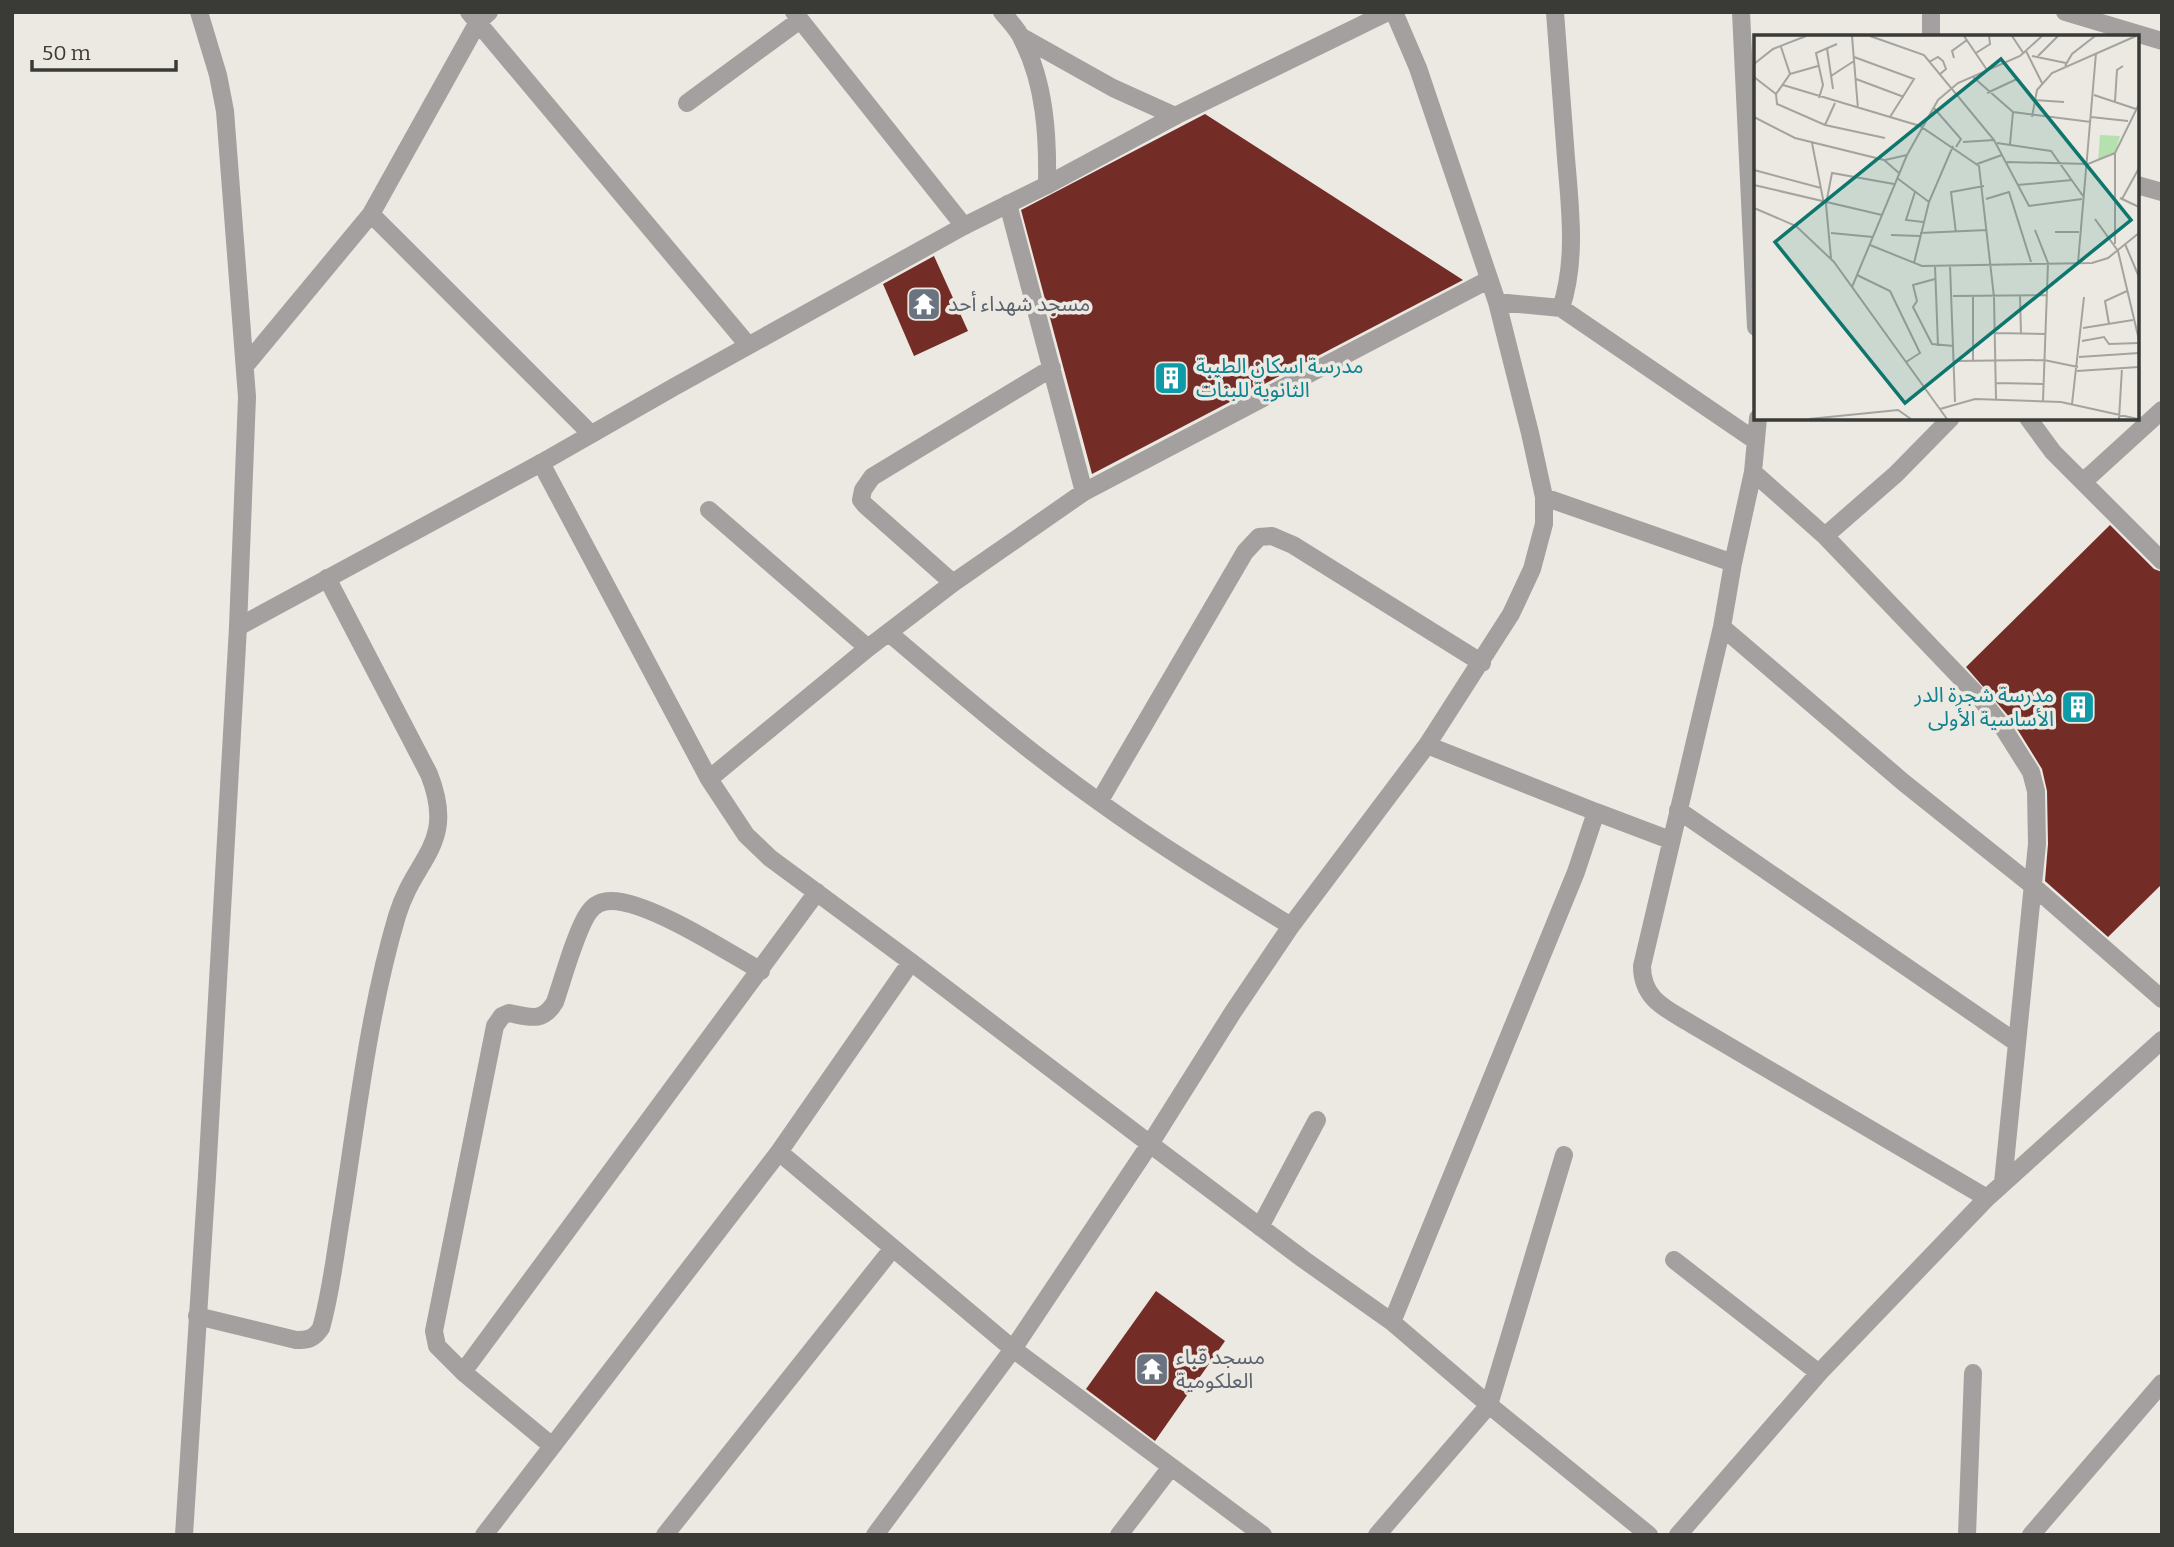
<svg xmlns="http://www.w3.org/2000/svg" width="2174" height="1547" viewBox="0 0 2174 1547" font-family="Bitter,'Noto Sans Arabic',serif">
<rect width="100%" height="100%" fill="#ebe9e2"/>
<path fill="#742d26" d="M1205,114l258,166 -371,194 -71,-264z
M934,256l34,75 -54,25 -31,-72z
M2110,525l44,44 8,3v312l-54,53 -63,-56 3,-37 -1,-53 -5,-22 -31,-50 -45,-52z
M1156,1291l69,50 -70,100 -69,-52z"/>
<g fill="none" stroke-linecap="round" stroke-linejoin="round">
<path stroke="#a3a09f" stroke-width="18" d="M199,12l19,63 7,36 22,286 -9,230
M469,12l279,333
M794,12l170,214
M1002,12c7,9 16,17 20,27 23,44 26,97 25,146
M1741,12l15,315
M1931,12v25
M1022,37l91,51 62,28
M687,103l113,-83
M2137,185l25,7
M1008,204l76,288 404,-212
M371,214l220,220
M1497,302l64,6c16,-48 9,-101 5,-150 -4,-49 -7,-97 -11,-146
M1561,308l195,133
M245,366l126,-152 107,-192 11,-10
M1758,418l-5,54 -20,91 -11,64 -80,339c0,34 25,43 51,59l294,173
M2028,418l25,34 109,109
M541,463l168,316 37,56 24,23 141,104 239,182 153,115 89,63 97,83 160,130
M1753,472l72,64 155,162 22,28 29,46 5,19 1,53 -34,339
M2083,482l79,-72
M1544,497l189,66
M709,510l159,138
M1825,536l71,-62 55,-56
M953,583l-88,-78 -4,-5 2,-10 9,-13 180,-109
M1722,627l181,155 130,104 129,113
M889,633c68,58 136,116 209,168 62,45 128,85 193,125
M709,779l159,-131 85,-65 131,-91
M1099,802l146,-250 14,-15 13,-1 21,9 189,118
M1678,810l339,233
M1596,812l74,28
M779,1152l234,197 250,186
M1260,1227l57,-107
M1674,1260l145,113
M197,1316l99,24c12,0 18,-1 25,-12 10,-35 14,-73 20,-109 16,-101 27,-205 56,-303 18,-60 60,-71 32,-142l-102,-196
M1392,1322l184,-450 20,-60 -169,-67
M463,1372l354,-480
M552,1446l-89,-74 -26,-26 -3,-15 61,-305 7,-10 7,-3c20,4 34,10 46,-11 8,-23 21,-72 34,-90 5,-7 13,-11 22,-11 38,0 115,50 150,70
M484,1535l295,-383 132,-190
M665,1535l228,-287
M875,1535l138,-186 137,-205 83,-132 58,-86 136,-181 84,-131 21,-45 12,-45v-27l-14,-64 -33,-131 -79,-234 -24,-56
M1119,1535l52,-68
M1377,1535l112,-130 75,-250
M1678,1535l141,-162 168,-175 175,-158
M1967,1535l6,-162
M2031,1535l131,-152"/>
<path stroke="#a3a09f" stroke-width="18" d="M2065,12l97,29
M184,1535l23,-359 31,-549 303,-164 133,-76 290,-161 83,-41 128,-69 213,-104"/>
</g>
<defs>
<g id="temple-square" transform="scale(1.75)"><rect x="-9" y="-9" width="18" height="18" rx="4" fill="#6b7280" stroke="#ebe9e2"/><path d="M0-6L5-2H3V0L6.5 2.5H4V6H1.5V3h-3V6H-4V2.5H-6.5L-3 0V-2H-5Z" fill="#fff"/></g>
<g id="building-square" transform="scale(1.75)"><rect x="-9" y="-9" width="18" height="18" rx="4" fill="#0f9aa8" stroke="#ebe9e2"/><path d="M-4-6H4V6H1V3H-1V6H-4ZM-2.5-4.3h1.7v1.8h-1.7ZM.8-4.3h1.7v1.8H.8ZM-2.5-1h1.7V.8h-1.7ZM.8-1h1.7V.8H.8Z" fill="#fff"/></g>
</defs>
<g fill-rule="evenodd">
<use href="#temple-square" x="924" y="304"/>
<use href="#building-square" x="1171" y="378"/>
<use href="#building-square" x="2078" y="707"/>
<use href="#temple-square" x="1152" y="1369"/>
</g>
<g text-anchor="middle" stroke-width="7" stroke-linejoin="round" paint-order="stroke">
<g font-size="21" fill="#5b616d" stroke="#ebe9e2" text-anchor="start">
<text x="948" y="311">مسجد شهداء أحد</text>
<text x="1176" y="1364">مسجد قباء<tspan x="1176" dy="24">العلكومية</tspan></text>
</g>
<g font-size="21" fill="#0d838f" stroke="#ebe9e2" text-anchor="start">
<text x="1196" y="373">مدرسة اسكان الطيبة<tspan x="1196" dy="24">الثانوية للبنات</tspan></text>
<text x="2054" y="702" text-anchor="end">مدرسة شجرة الدر<tspan x="2054" dy="24">الأساسية الأولى</tspan></text>
</g>
</g>
<g transform="translate(1754 35)">
<rect width="385" height="385" fill="#ebe9e2"/>
<path d="M346,100l20,1 -5,17 -17,7z" fill="#b5e1af"/>
<path fill="none" stroke="#a4a39e" stroke-width="2" d="M98,1l6,73M116,1l54,19 70,85 35,66 53,-7M210,1l23,34M258,1l12,18M27,12l9,27 -14,20 1,10 48,21 60,13M73,13l6,41M272,16l16,32M222,18l14,-9 -1,-8M278,21l34,7M284,21l20,-20M100,22l60,22 -24,38M200,23l-2,-7 15,-11M175,27l9,-5 5,4 3,8 -7,6M0,29l19,-15 33,-13M311,31l7,-12 23,-18M36,39l28,-8M77,41l23,-15M0,42l22,17M219,42l40,35 78,10M102,44l48,18M29,50l137,41 59,40 15,131 2,102M233,58l30,-14M340,60l42,14M65,63l4,-13 -7,-32 21,-9M280,65l30,2M361,66l2,-31 6,-4M179,72l28,32 -5,8M0,82l41,21 89,22 15,13M278,82l5,-27 15,-17 84,-37M337,82l37,4M71,90l10,-22M209,107l31,-2M58,108l12,61M243,108l54,8 32,45M256,109l3,-32M131,125l22,-5M253,127l81,2 27,-11M223,129l25,-9M0,135l67,18M143,143l32,24 24,-56M0,150l128,30M263,150l55,-5M161,157l-9,28 17,2M366,163l19,9M232,164l23,-7 22,70M368,164l17,-31M0,173l42,18 38,36 113,157M341,184l23,32 21,89M281,195l13,33 -5,138M301,197h24M77,198l42,4M166,198l67,-3M202,198l-5,-41 33,-6M137,200l29,1M361,209v-91l24,-49M371,209l14,33M116,210l52,21 170,-3 16,-5 31,-25M77,223l-5,-54 6,-31 62,11M160,228l15,-61M324,228l18,-210M196,230l5,137M181,231l3,80M103,240l33,16 30,62 -14,9M181,244l-22,6 4,16 -4,6 19,37 22,2M98,252l55,-132 31,-55 20,-17 62,-27 22,-20M199,261l94,-1M266,261l1,38M219,262v64M355,289l-4,-23 22,-10M329,293l50,-8M241,298l50,1M328,306l22,-4 5,7 30,-1M325,322l60,-4M200,326l90,-1 34,7M323,336l62,-4M242,348l47,1M318,369l12,-107M186,374l35,-10 86,3 77,17M55,384l89,-9 13,9M365,384l3,-51"/>
<path fill="#0f766e" fill-opacity="0.15" stroke="#0f766e" stroke-width="3.5" d="M247,24l130,161 -226,183 -130,-161z"/>
<rect width="385" height="385" fill="none" stroke="#3a3a37" stroke-width="3.5"/>
</g>
<rect width="2174" height="1547" fill="none" stroke="#3a3a37" stroke-width="28"/>
<path d="M32 60v10h144v-10" fill="none" stroke="#3a3a37" stroke-width="3.5"/>
<text x="42" y="60" font-size="21" fill="#3a3a37" stroke="#ebe9e2" stroke-width="5" paint-order="stroke">50 m</text>
</svg>
